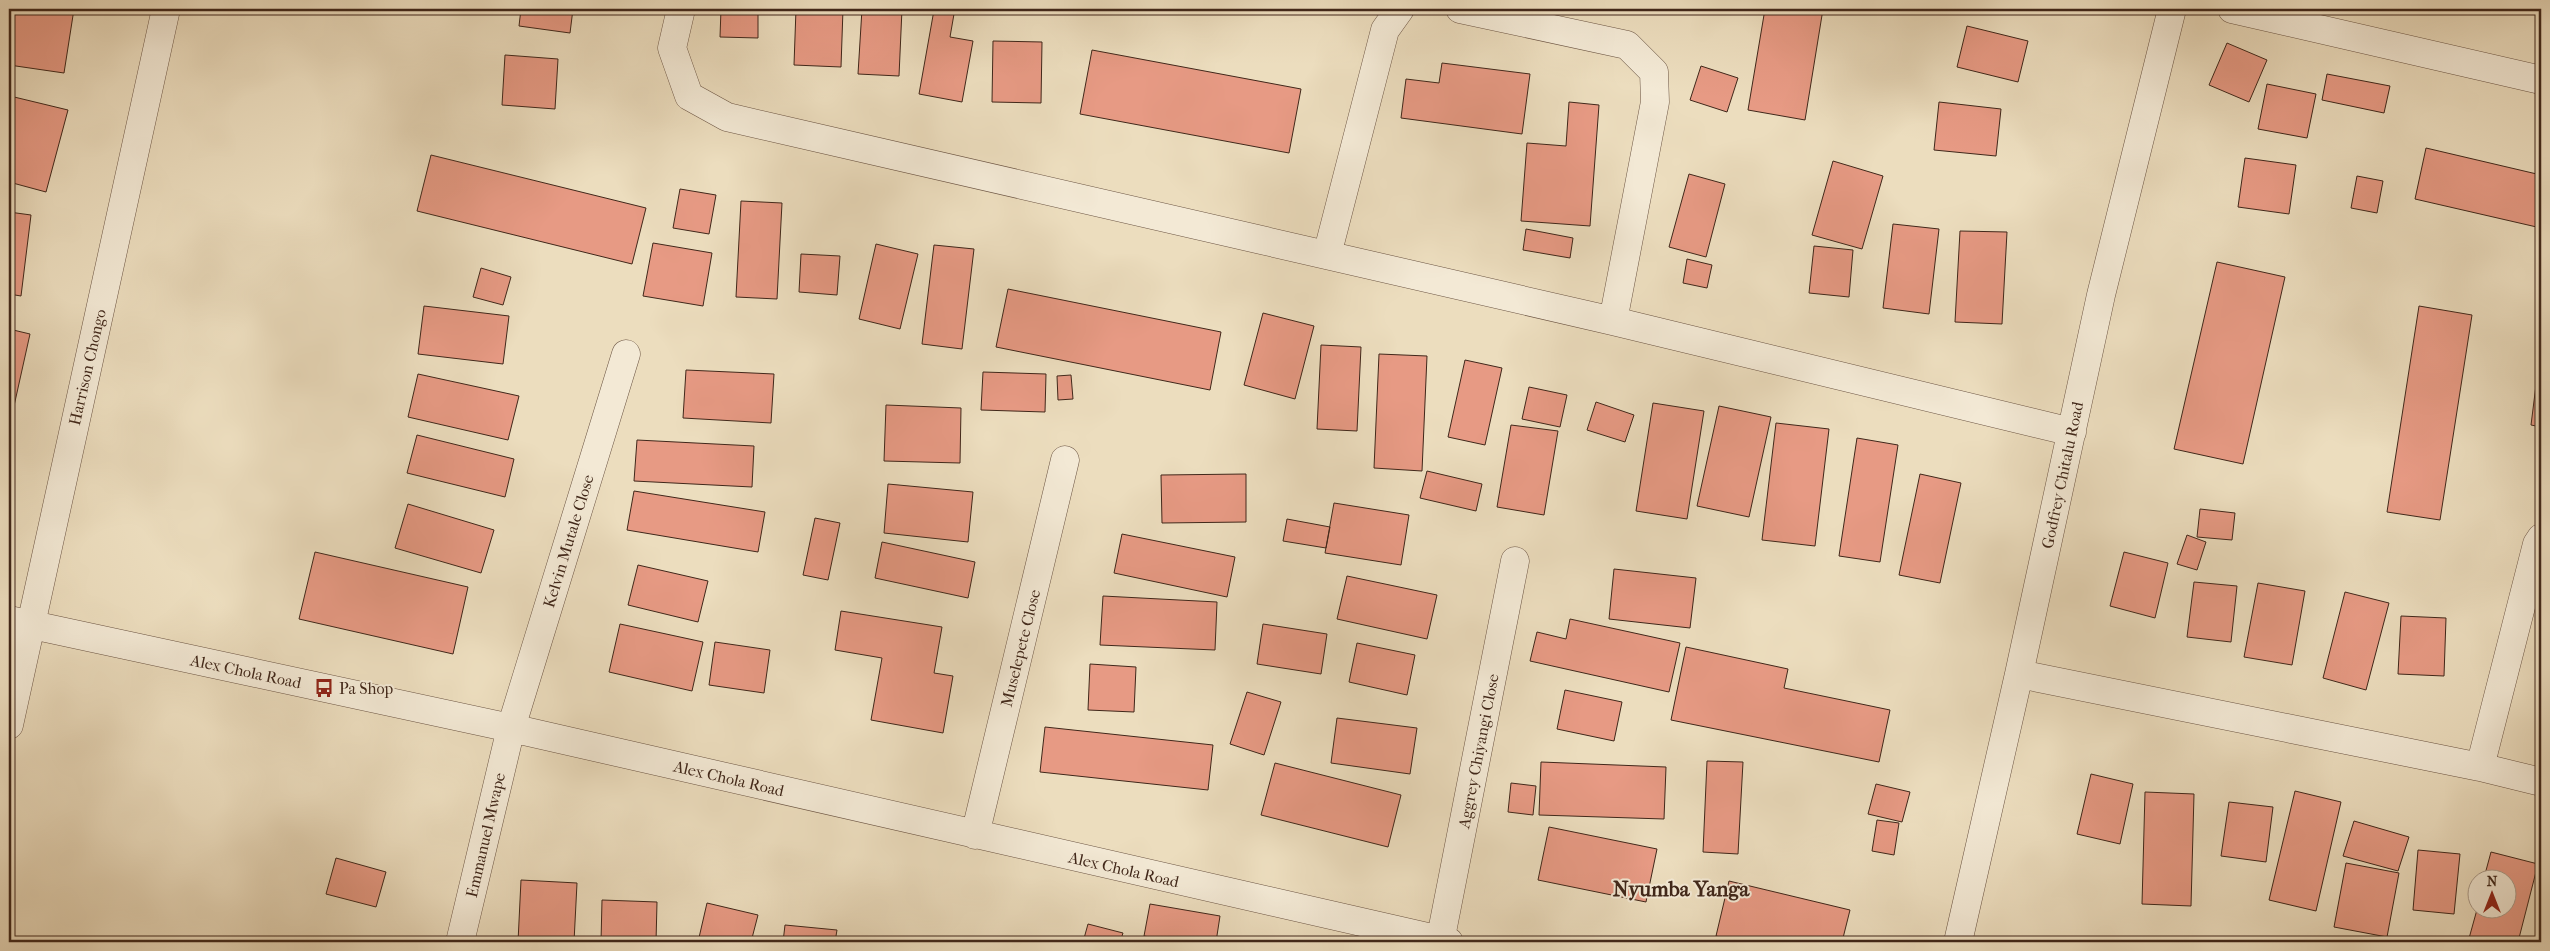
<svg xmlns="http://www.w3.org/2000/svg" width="2550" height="951" viewBox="0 0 2550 951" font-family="'IM FELL French Canon',serif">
<rect width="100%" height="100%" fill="#ecddbe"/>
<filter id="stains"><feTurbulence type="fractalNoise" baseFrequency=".004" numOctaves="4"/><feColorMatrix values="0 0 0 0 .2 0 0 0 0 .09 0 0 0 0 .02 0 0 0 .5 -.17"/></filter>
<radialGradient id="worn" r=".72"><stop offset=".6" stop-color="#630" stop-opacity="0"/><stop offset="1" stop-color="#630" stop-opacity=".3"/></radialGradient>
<path fill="#e79a84" stroke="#40271a" d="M15,9h59l-10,64 -55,-8v-17z
M521,9h52l-3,24 -51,-7z
M721,9h37v29l-38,-1z
M796,9h47l-2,58 -47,-2z
M862,9h40l-3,67 -41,-2z
M1765,9h58l-18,111 -57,-10z
M934,10l20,4 -4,23 23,4 -11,61 -43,-8z
M1967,26l61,15 -10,41 -61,-15z
M993,41l49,1 -1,61 -49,-1z
M2227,43l40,17 -18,42 -40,-17z
M1092,50l209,39 -12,64 -209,-39z
M505,55l53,4 -3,50 -53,-4z
M1442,63l88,11 -8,60 -121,-16 5,-39 33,4z
M1701,66l37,12 -11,34 -37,-12z
M2327,74l63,12 -6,27 -62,-13z
M2267,84l49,10 -9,44 -49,-9z
M10,96l58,14 -22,82 -37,-10z
M1569,102l30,3 -9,121 -69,-5 6,-78 39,3z
M1939,102l62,7 -5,47 -62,-6z
M2426,148l115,27v53l-126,-29z
M431,155l215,53 -14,56 -215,-53z
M2245,158l51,7 -7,49 -51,-7z
M1833,161l50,15 -21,73 -50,-14z
M1689,174l36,10 -19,73 -37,-10z
M2357,176l26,5 -6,32 -26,-5z
M680,189l36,6 -7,39 -36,-6z
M741,201l41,2 -5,96 -41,-2z
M9,212l22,3 -10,81 -12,-2z
M1893,224l46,5 -10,85 -46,-6z
M1526,229l47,9 -3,20 -47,-8z
M1960,231l47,1 -5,92 -47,-2z
M653,243l59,10 -9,53 -60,-10z
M876,244l42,10 -18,75 -41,-10z
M934,245l40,4 -12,100 -40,-5z
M1814,246l39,4 -4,47 -40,-4z
M801,254l39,2 -3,39 -38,-3z
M1687,259l25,6 -5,23 -24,-5z
M2217,262l68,15 -42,187 -69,-15z
M481,268l30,9 -8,28 -30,-8z
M1008,289l213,43 -11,58 -214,-43z
M424,306l85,10 -6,48 -85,-10z
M2419,306l53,9 -32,205 -53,-8z
M1263,313l51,13 -19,73 -51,-14z
M9,329l21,5 -20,90h-1z
M1321,345l40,2 -4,84 -40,-2z
M1379,354l48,2 -5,115 -48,-3z
M1465,360l37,8 -17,77 -37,-8z
M686,370l88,4 -3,49 -88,-5z
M983,372l63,2 -1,38 -64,-2z
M418,374l101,22 -11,44 -100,-23z
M1071,375l2,24 -15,1 -1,-24z
M2537,377h4v50l-10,-2z
M1529,387l38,8 -7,32 -38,-8z
M1596,402l38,13 -9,27 -38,-12z
M1653,403l51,8 -17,108 -51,-8z
M886,405l75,3 -1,55 -76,-2z
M1719,406l52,11 -22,100 -52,-11z
M1776,423l53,6 -14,117 -53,-6z
M1511,425l47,6 -14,84 -47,-8z
M417,435l97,24 -9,38 -98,-24z
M1857,438l41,7 -18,117 -41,-6z
M637,440l117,6 -2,41 -118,-6z
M1427,471l55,13 -6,27 -56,-13z
M1246,474v48l-84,1 -1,-48z
M1920,474l41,9 -21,100 -41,-8z
M888,484l85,8 -5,50 -84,-9z
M634,491l131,21 -7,40 -131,-22z
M1334,503l75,12 -8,50 -76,-12z
M408,504l86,26 -13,43 -86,-25z
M2200,509l35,4 -3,27 -35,-3z
M815,518l25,5 -12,57 -25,-5z
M1287,519l43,8 -4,21 -43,-7z
M1122,534l113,23 -8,40 -113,-24z
M2187,535l19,7 -9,28 -20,-6z
M882,542l93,20 -7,36 -93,-20z
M315,552l153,35 -15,67 -154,-35z
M2124,552l44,11 -13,55 -45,-12z
M638,565l70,16 -10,41 -70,-17z
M1614,569l82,9 -6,50 -81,-9z
M1347,576l90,19 -10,44 -90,-20z
M2194,582l43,4 -6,56 -44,-5z
M2258,583l47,8 -13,74 -48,-8z
M2345,592l44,11 -23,87 -43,-12z
M1103,596l114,6 -2,48 -115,-5z
M841,611l101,16 -8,46 19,3 -10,57 -72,-13 11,-62 -47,-8z
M2401,616l45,2 -2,58 -46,-2z
M1570,619l110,24 -11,49 -139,-31 7,-29 29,7z
M620,624l83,18 -11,49 -83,-19z
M1263,624l64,10 -6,40 -64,-10z
M715,642l55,8 -6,43 -55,-8z
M1357,643l58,12 -8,40 -58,-13z
M1686,647l102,22 -4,19 106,22 -11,52 -208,-42z
M1090,664l46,3 -2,45 -46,-2z
M1565,690l57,12 -8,39 -57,-12z
M1247,692l34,10 -17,53 -34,-11z
M1337,718l80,10 -7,46 -79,-11z
M1045,727l168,18 -5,45 -168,-18z
M1707,761l36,1 -5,92 -35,-2z
M1541,762l125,5 -2,52 -125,-4z
M1275,763l126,32 -13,52 -127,-32z
M2091,774l42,10 -13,60 -43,-10z
M1511,783l25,3 -3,29 -25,-3z
M1876,784l34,8 -8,30 -34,-8z
M2295,791l46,11 -25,109 -47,-11z
M2145,792l49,2 -3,112 -49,-2z
M2229,802l44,5 -7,55 -45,-6z
M1877,820l22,3 -5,32 -22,-4z
M2354,821l55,16 -11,34 -55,-15z
M1549,827l108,22 -11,53 -108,-22z
M2418,850l42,4 -6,60 -41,-4z
M2491,852l47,12 -20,78h-50l10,-36v2h30v-30h-24z
M336,858l50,14 -10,35 -50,-13z
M2346,863l53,10 -12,64 -53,-10z
M521,880l56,3 -3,59h-56z
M1729,881l121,29 -8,32h-100l-26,-6z
M602,900l55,2 -1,40h-55z
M707,903l51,12 -7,27h-53z
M1150,904l70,12 -4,26h-37l-35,-6z
M2541,917v25h-7z
M1088,924l35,9 -3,9h-37z
M785,925l52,5 -2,12h-52z
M377,939v3h-52v-2z"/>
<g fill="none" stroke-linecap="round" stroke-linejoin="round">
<g stroke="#6b5443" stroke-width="29">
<path id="minor" d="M681,9l-9,39 17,48 38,21 886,204 459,111
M1460,9l167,36 27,27 1,30 -42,219
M2232,9l309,71
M1327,255l58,-225 15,-21
M9,620l502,108 938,214
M2019,674l461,93 61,15
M9,725l157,-716
M2480,767l57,-223 4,-6
M975,835l90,-375
M460,942l51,-214 115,-374
M1440,942l75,-381
M1958,942l61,-268 82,-379 71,-286"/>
</g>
<use href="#minor" stroke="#f3e9d5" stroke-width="28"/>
</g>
<defs>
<g id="bus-bare" transform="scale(1.5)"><path d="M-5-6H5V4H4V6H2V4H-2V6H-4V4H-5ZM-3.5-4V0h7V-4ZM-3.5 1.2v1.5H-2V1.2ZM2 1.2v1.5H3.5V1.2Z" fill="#8f2418" stroke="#f3e9d5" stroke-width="2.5" paint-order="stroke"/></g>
</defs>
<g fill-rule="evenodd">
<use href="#bus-bare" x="324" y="688"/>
</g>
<g text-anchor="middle" stroke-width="4" stroke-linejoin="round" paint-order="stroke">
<g font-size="16" fill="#40271a" stroke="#f3e9d5">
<text transform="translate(87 367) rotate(-77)" y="6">Harrison Chongo</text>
<text transform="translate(2062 475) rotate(-78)" y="6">Godfrey Chitalu Road</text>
<text transform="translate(568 541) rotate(-73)" y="6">Kelvin Mutale Close</text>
<text transform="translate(1020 648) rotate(-76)" y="6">Muselepete Close</text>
<text transform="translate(246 671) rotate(12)" y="6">Alex Chola Road</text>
<text transform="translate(1478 751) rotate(-79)" y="6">Aggrey Chiyangi Close</text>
<text transform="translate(729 778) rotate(13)" y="6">Alex Chola Road</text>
<text transform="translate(485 835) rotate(-77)" y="6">Emmanuel Mwape</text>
<text transform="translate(1124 869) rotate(13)" y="6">Alex Chola Road</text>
</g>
<g font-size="16" fill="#40271a" stroke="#f3e9d5" text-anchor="start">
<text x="339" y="694">Pa Shop</text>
</g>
<g font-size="21" font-weight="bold" fill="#40271a" stroke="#f3e9d5">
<text x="1681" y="896">Nyumba Yanga</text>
</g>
</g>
<rect width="2550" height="951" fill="none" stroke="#ecddbe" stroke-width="30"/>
<rect x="10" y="10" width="2530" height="931" fill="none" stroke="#40271a" stroke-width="2.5"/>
<rect x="15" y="15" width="2520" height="921" fill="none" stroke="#40271a"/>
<g transform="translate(2492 894)"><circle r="24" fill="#f3e9d5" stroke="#ab9b8a"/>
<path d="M0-4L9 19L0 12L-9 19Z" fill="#8f2418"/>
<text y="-8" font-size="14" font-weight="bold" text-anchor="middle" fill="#40271a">N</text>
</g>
<rect width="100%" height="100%" filter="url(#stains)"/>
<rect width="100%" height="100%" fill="url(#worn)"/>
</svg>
